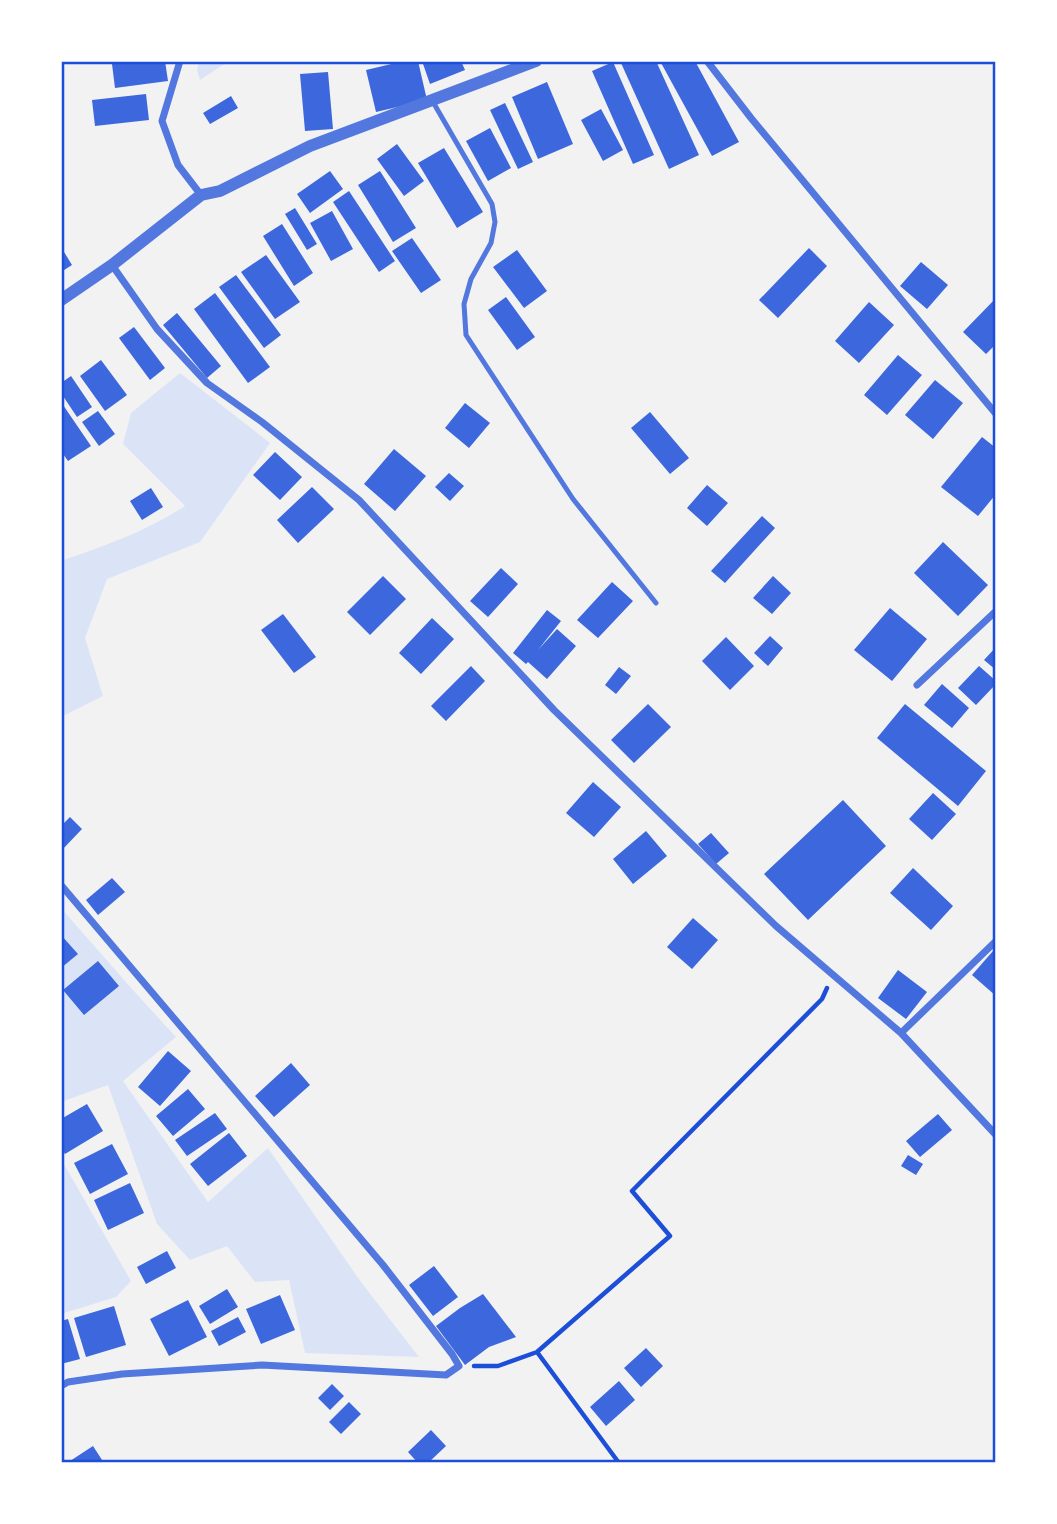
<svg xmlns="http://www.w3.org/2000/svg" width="1057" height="1524" viewBox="0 0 1057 1524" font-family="'DejaVu Sans',sans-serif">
<rect width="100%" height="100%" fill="#f2f2f2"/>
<path fill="#dbe4f7" d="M199,61h30l-29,19 -3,-10z
M180,373l90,70 -70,99 -93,37 -22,59 18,58 -42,21v-156c43,-15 86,-30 124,-55l-62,-62 8,-31z
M61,908l71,81 44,48 -53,44 85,121 60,-54 93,134 58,75 -114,-4 -16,-73 -34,2 -28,-36 -37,14 -33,-36 -49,-139 -47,17z
M61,1159l70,122 -15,16 -55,17z"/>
<path fill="#3d67dc" d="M134,61h31l3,20 -53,7 -3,-24z
M404,61h14l9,39 -51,12 -10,-42z
M422,61h39l4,9 -35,14z
M626,61h30l43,94 -30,14 -48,-106z
M660,61h35l44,81 -27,14z
M613,62l41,93 -21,9 -41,-93z
M328,72l5,57 -28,2 -5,-57z
M547,82l26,62 -35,15 -26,-62z
M146,94l3,26 -54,6 -3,-26z
M231,96l7,12 -28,16 -7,-11z
M505,103l28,59 -15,7 -28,-59z
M601,109l22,41 -20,11 -22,-41z
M490,128l21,40 -23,13 -22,-40z
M397,144l27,37 -20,15 -27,-37z
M444,148l39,64 -26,16 -39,-65z
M330,171l13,18 -33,24 -13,-19z
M380,171l36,57 -23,14 -35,-57z
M349,191l46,70 -16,11 -46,-70z
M295,208l22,36 -10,6 -22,-36z
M332,211l21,38 -22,12 -21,-38z
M282,224l31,49 -19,13 -31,-50z
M412,238l29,42 -20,13 -29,-42z
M61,247l11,18 -11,7z
M809,248l18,18 -49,52 -19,-18z
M517,250l30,41 -23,17 -31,-41z
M266,255l34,47 -25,17 -34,-47z
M921,262l27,23 -21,24 -27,-23z
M236,275l45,60 -17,13 -45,-61z
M215,293l55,74 -22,16 -54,-74z
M506,297l29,40 -18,13 -29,-40z
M996,298v46l-10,10 -23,-22z
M869,302l25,23 -35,38 -24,-22z
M177,313l44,53 -14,12 -44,-53z
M134,327l31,41 -15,12 -31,-42z
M898,355l24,20 -35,40 -23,-20z
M101,360l26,35 -22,16 -25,-35z
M71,376l21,31 -15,10 -16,-24v-10z
M935,380l28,23 -30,36 -28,-24z
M61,402l30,44 -23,15 -7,-10z
M465,403l25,20 -21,25 -24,-20z
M98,411l17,23 -16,12 -17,-24z
M650,412l39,46 -19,16 -39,-46z
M982,437l14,11v46l-18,22 -37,-29z
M394,449l32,27 -31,35 -31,-27z
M275,452l27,25 -22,23 -27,-25z
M449,473l15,13 -14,15 -15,-14z
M707,485l21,18 -21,23 -20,-18z
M312,487l22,22 -36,34 -21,-23z
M151,488l12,19 -21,13 -12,-19z
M762,516l13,12 -50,55 -14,-12z
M943,542l45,43 -30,31 -44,-43z
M501,568l17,16 -30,33 -18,-16z
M383,576l23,23 -36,36 -23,-23z
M773,576l18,17 -19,21 -19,-16z
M612,582l21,19 -35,37 -21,-18z
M890,608l37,31 -35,42 -38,-31z
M547,610l14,11 -23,29 19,-21 19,17 -29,33 -19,-17 -2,2 -13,-11z
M283,614l33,43 -22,16 -33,-43z
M432,618l22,21 -33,35 -22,-21z
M770,636l13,12 -15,18 -14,-13z
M726,637l28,29 -24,24 -28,-29z
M996,647v23l-12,-10z
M471,666l14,15 -39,40 -15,-15z
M979,666l17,15v3l-20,21 -18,-17z
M619,667l12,9 -15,18 -11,-9z
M942,684l27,24 -17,20 -28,-23z
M648,704l23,23 -37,36 -23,-23z
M905,704l81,67 -28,35 -81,-68z
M593,782l28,25 -27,30 -28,-24z
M933,793l23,21 -24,26 -23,-21z
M843,800l43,46 -78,74 -44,-46z
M70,817l12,12 -21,22v-25z
M646,831l21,25 -34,28 -20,-25z
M711,833l18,20 -13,11 -18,-20z
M913,868l40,38 -22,24 -41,-37z
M112,878l13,14 -27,23 -12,-15z
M693,918l25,22 -26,29 -25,-22z
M61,935l17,19 -17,14z
M993,951l3,3v42l-24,-21z
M98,961l21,25 -35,29 -21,-25z
M898,970l29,22 -21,27 -28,-21z
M168,1051l23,20 -31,35 -22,-19z
M291,1063l19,22 -36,32 -19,-21z
M188,1089l17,20 -32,27 -17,-20z
M87,1104l16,27 -38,23 -4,-6v-29z
M215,1113l12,16 -40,27 -12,-16z
M938,1114l14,16 -32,27 -14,-16z
M229,1133l18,23 -39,30 -18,-22z
M112,1144l16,30 -38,20 -16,-31z
M908,1155l15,9 -7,11 -15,-9z
M130,1183l14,30 -36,17 -14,-30z
M167,1251l9,17 -30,16 -9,-17z
M434,1266l24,31 -25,19 -24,-31z
M227,1289l11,18 -28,17 -11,-18z
M483,1294l33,43 -27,10 -24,18 -29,-39 24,-18z
M280,1295l15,35 -34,14 -15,-35z
M188,1300l19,37 -38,19 -19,-37z
M114,1306l12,39 -40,12 -12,-39z
M238,1317l8,15 -27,14 -8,-15z
M68,1319l12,40 -19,5v-43z
M646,1348l17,18 -22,21 -17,-19z
M619,1381l16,19 -29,26 -16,-19z
M332,1384l12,12 -14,14 -12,-12z
M349,1402l12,12 -20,20 -12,-12z
M431,1430l15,16 -18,17h-10l-10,-11z
M93,1446l11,17h-37z"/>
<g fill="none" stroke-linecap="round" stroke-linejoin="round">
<path stroke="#1d4ed8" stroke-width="4.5" d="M537,1352l82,111
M474,1366h24l39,-14 133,-116 -38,-45 190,-192 5,-11"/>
<path stroke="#5277de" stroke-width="5" d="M433,102l59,102 3,18 -4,21 -20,36 -7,25 2,31 107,164 83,104"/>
<path stroke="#5277de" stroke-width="7" d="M180,61l-18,60 16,44 23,30
M707,61l44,57 245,296
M112,265l45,64 50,54 55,39 97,78 195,210 222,216 125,107 95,102
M917,685l79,-74
M61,885l322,380 69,89 7,12 -13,9 -184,-10 -140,9 -54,8 -7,4
M901,1033l95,-92"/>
<path stroke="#5277de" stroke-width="12" d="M61,300l51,-35 89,-70 19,-4 90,-45 226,-85"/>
</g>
<rect width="1057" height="1524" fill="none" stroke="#ffffff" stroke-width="126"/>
<rect x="63" y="63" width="931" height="1398" fill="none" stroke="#1d4ed8" stroke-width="2.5"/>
</svg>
